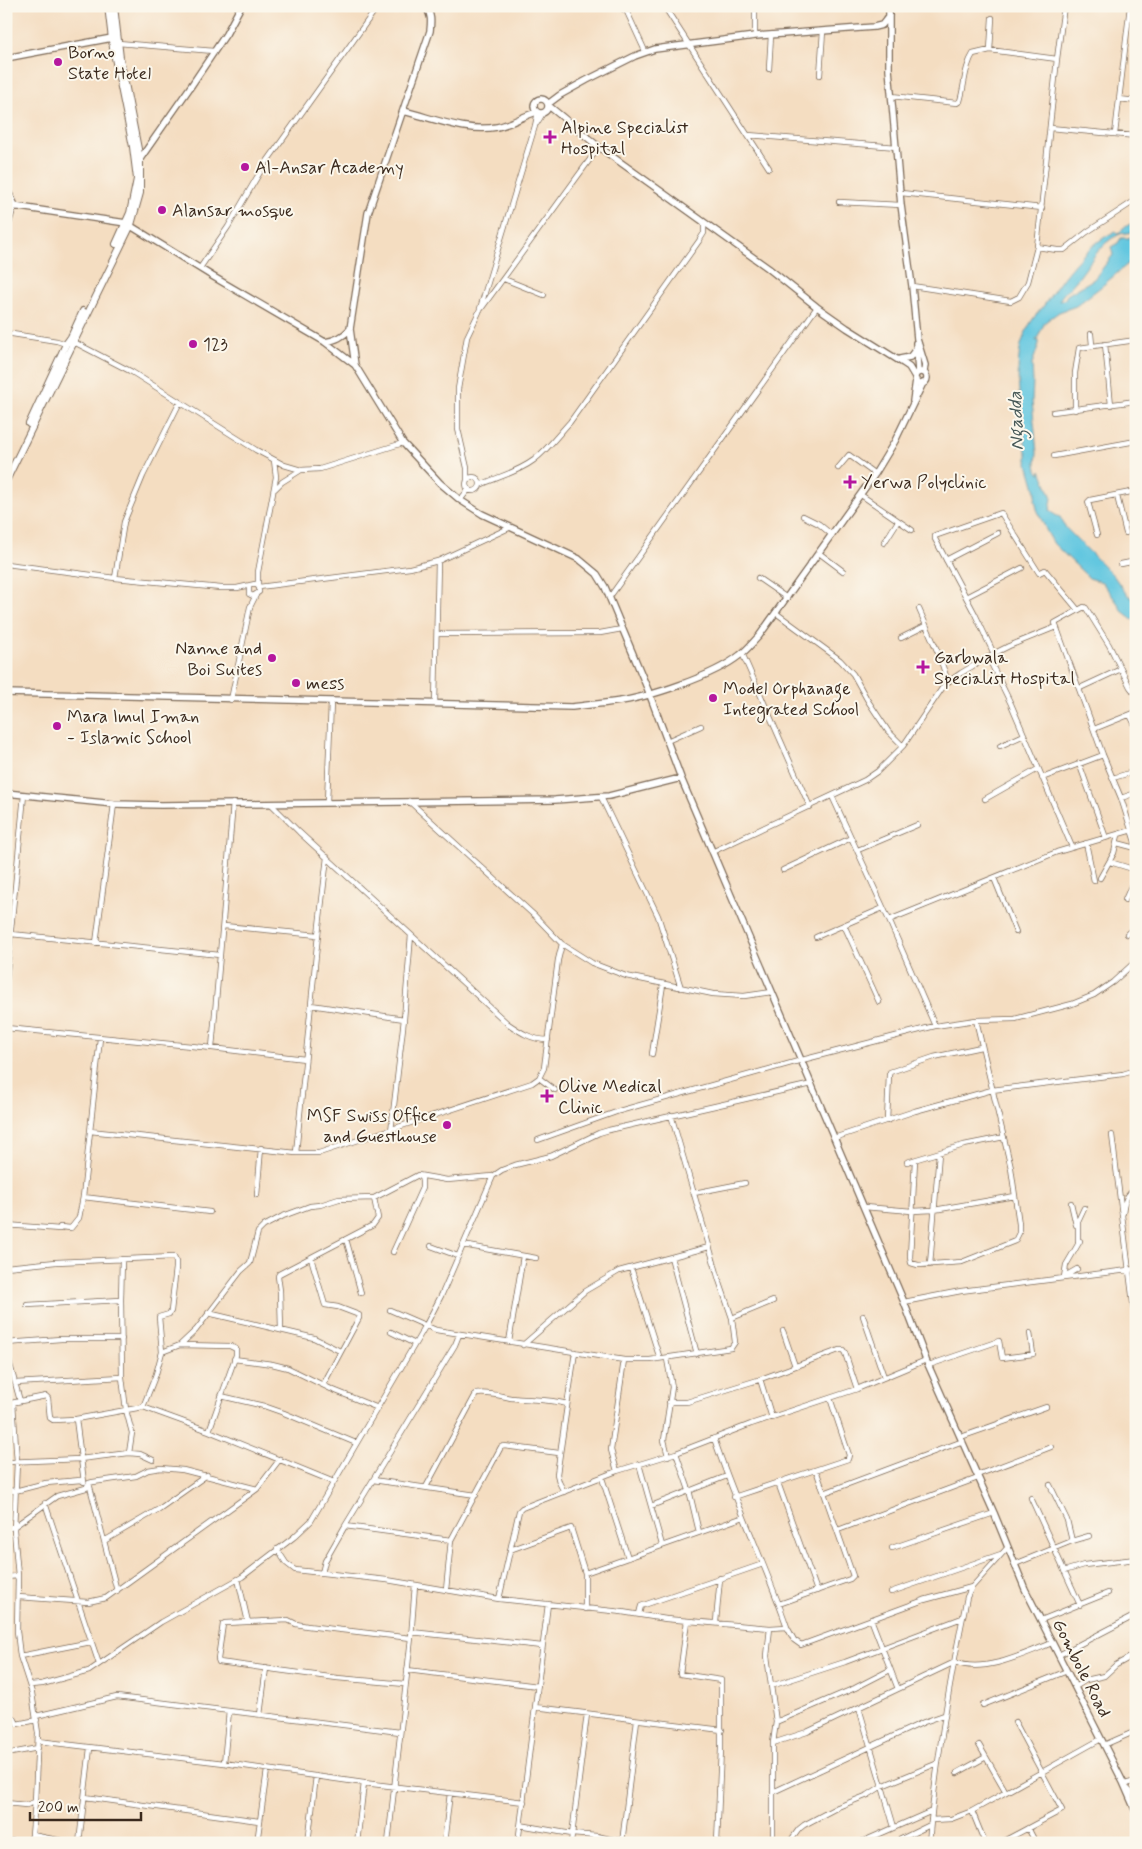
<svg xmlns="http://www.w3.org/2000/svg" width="1142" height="1849" viewBox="0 0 1142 1849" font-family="Mynerve,sans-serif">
<rect width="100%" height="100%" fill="#fbf7ec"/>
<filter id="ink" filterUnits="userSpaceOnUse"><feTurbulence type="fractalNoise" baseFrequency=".02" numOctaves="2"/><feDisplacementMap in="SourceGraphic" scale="10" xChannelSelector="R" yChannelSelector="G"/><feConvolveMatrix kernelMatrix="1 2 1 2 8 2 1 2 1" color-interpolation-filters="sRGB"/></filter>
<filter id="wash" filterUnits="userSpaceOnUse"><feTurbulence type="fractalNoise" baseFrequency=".0096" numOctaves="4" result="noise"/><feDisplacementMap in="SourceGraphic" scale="20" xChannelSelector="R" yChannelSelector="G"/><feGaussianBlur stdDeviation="1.12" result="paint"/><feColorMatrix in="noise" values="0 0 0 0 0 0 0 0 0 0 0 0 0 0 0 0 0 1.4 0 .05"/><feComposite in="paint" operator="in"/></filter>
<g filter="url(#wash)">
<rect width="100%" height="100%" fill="#f4ddc1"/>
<path fill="#63c7e0" stroke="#4f787f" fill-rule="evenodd" d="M1136,221v36l-34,29 -26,20 -17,6 -14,10 -9,19 3,-1v4l-7,20 1,18 -1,19 5,52 -1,10 1,7 3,4 1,-4 11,28 -2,12 5,5 5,2 6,11 47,47 12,17 11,10v20l-15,-12 -2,-5 -17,-23 -13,-4 -35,-34 -7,-12 -10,-23 -2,-9 1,-8 -9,-32v-8l-1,1c-2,-34 -12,-70 -6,-103 1,-8 7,-21 11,-28 4,-7 10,-12 14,-18 18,-28 41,-59 71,-73l3,3 4,-6zM1136,231l-1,3 -6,4h-8l-3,5 -7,4 2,8 -19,24 -27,16 -2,4 -6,2c3,-7 10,-12 15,-18 15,-16 24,-40 46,-49 5,-1 11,-1 16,-3z"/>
</g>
<g filter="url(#ink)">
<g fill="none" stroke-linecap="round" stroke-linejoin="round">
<g stroke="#7c6957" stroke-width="6">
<path id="minor" d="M615,6l7,2 5,4 18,39
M664,6l105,162
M753,7l2,4v25
M118,43l96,8
M990,50l2,-32
M769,69l2,-34
M820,75l3,-44
M891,96l66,7 3,-2c5,-16 4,-33 13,-47l17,-4 67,9
M1119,99l17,2
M537,123l6,-10
M1050,128l86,8
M1115,134l15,-128
M748,135l149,12
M901,193l141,15
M839,202l62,3
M6,235l8,-29
M1037,247l20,3h7l23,-18 49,-32
M200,268l28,-41 35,-60 115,-161
M504,279l40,16
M912,286l99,15 8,-4 9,-15 9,-35 20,-188 7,-53
M481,309l118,-162
M6,333l51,8 9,3
M1091,334l1,11
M74,342l58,30 124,78 28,15 17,5 19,-1 83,-26
M1105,344l6,61
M1075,410v-37l4,-25 57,-8
M1053,412l83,-11
M1054,456l82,-15
M838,468l11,-13 26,19
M466 484a7 7 0 1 1 14 0a7 7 0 1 1-14 0Z
M467,481v-13l-9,-39v-40l9,-52 12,-25 56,-186 3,-14
M480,485c18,-8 38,-13 54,-25 14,-11 24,-25 36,-38l129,-181 5,-8v-10
M275,489l7,-7 19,-12
M861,495l51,35
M1117,496l9,37
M460,500l9,-11
M803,516l16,8 13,11
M1097,535l-9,-33 2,-2 46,-9
M884,543l14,-22
M819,553l24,18
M946,560l52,-27
M6,564l109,14 106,10h16l18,-4 4,3v5l-6,4 -4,-2v-8
M1121,564l15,-3
M115,578l9,-56 19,-46 37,-74
M758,578l29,20
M258,585v-13l18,-95 -2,-17
M259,587l151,-19 28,-7 71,-33
M966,597l56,-29
M609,598l208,-291
M919,609l20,46 9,27
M776,613l64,47 13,14 15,27 20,30 15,15
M437,634l163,-1 22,-4
M901,638l24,-12
M742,653l68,154
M994,654l-19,-40 -40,-75v-3l66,-23 38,60 6,-3 33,40
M991,655l18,-9 47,-19
M1080,688l41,-19
M1136,691h-3l-3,-4 -21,-42 -23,-37 -2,-1 -29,16 48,132 18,43 15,47
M231,700l19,-93 6,-12
M435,704l3,-143
M1130,715l6,12
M1094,729l42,-17
M667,741l34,-15
M1000,746l24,-11
M1135,749h1
M1079,763l27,75
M1042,778l61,-23
M1113,778l23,-7
M832,796l57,124 46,106
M601,797l57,119 23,72
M1121,798l15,-5
M985,799l53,-30
M409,801l126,115 27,28 30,19 34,13 87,18 31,2 28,-4
M327,802l4,-100
M271,804l28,28 208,191c13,9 25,17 41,17
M1086,843l8,38
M1117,843l19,5
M858,850l59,-25
M712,852l153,-72 13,-9 25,-25 42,-62 16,-11 27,-16 23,47 61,143
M1110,862l26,8
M783,870l68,-32
M994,878l22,54
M1100,878l14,-25 4,-18
M1125,900l11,-25
M889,920l168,-68 75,-22
M844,925l35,77
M224,926l94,9
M11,934l209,21
M1127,934l9,-8
M816,937l67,-29
M96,943l18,-139
M6,981l18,-186
M311,1005l93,14
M6,1028l206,20 93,11
M1136,1036v1
M212,1048l21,-245
M652,1054l11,-69
M539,1078l16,12
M887,1121l2,-46 1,-3 44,-15 47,-10
M90,1131l206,22h23l213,-70 7,-5 5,-10 14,-108 4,-16
M391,1131l13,-112 7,-84
M1112,1135l24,192
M834,1138l81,-27 77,-21 131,-16 13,-4
M538,1140l81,-29 183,-51 133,-34 41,-6 39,-1 57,-15 22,-9 19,-13 23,-21
M296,1153l22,-218 9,-78
M915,1160l-5,97 1,6 7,2 44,-3 53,-21 4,-8v-9l-8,-56 -35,-148
M907,1162l57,-17 40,-8
M694,1193l51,-10
M257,1195l4,-47
M83,1197l127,15
M1071,1203l5,22
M864,1207l48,4 22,-1 81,-14
M1123,1213c1,-10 3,-19 13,-24
M6,1225l54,4v-2l11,1 8,-10 4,-21 17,-159
M346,1239l15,54
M1078,1242v-21l6,-13
M463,1245l73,13
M431,1246l27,10
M393,1252l29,-64v-9l-3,-3
M671,1257l26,97
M311,1258l14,47 13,2 21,8v3l-36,67
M122,1259l-1,41 1,77 4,33 6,23 -3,20 11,1 13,6
M930,1265l9,-112
M6,1267l50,-5 118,-5 2,5v6l-5,43 -2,3 -10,3 3,35
M631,1268l29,91
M1065,1276l12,-7
M1064,1277l2,-12 14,-24
M904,1302l57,-11 175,-22
M27,1305l94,-5
M390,1310l46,20 188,30h26l81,-12 4,-6 -3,-24 -13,-38 -48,-165
M208,1313l106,25 26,13
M863,1316l21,61
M732,1318l41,-17
M281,1330l-1,-39 -2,-15 1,-2 94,-49 5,-7 -4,-20
M783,1331l12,35
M391,1332l24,12
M509,1342l14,-86
M6,1343l55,-4h61
M180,1345l50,1 6,3v6l-27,76
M523,1345l62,-54 34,-20 90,-24
M6,1350l14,51
M234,1359l38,5 16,4 43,21 47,19
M667,1359l5,28 -8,53 4,16
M929,1365l70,-24 3,17 31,-4 -3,-21
M760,1379l12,39
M15,1383l107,-6
M221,1396l43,10 20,7 72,30
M669,1402h18l71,-22 81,-30h4l2,3 12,36
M13,1403l4,59 -3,68 4,46 -1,55 3,25 12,37 6,40 -3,69 -3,33 -2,8
M6,1404l40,-8 2,2 2,20 3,2 23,-1 67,-12 66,24 125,51
M143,1407l13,-33 6,-22 18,-7 16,-15 45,-59 9,-8 8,-31 6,-6 19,-10 27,-10 10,-1 19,-6 35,-1 44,-23 29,5 46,-4 9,-6 13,-5 36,-9 48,-23 10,-3 203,-46
M76,1419l8,63
M961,1437l85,-30
M714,1438c21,64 51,125 73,189l7,13 7,5 123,-45 48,-13
M676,1453l13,37 10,42
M6,1462l74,-3 49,-6
M639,1464l23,81
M617,1471l-6,-21 13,-90
M977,1475l74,-28
M602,1478l26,80
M373,1480l103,15
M89,1483l28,108
M778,1483l39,108
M1050,1485l17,35 5,21
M426,1487l50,-93c12,-2 24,2 35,4 19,2 38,1 56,6
M6,1490l9,1 31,-8 35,-3 3,2
M564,1492l-5,-10 -2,-8 18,-122
M824,1493l139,-52
M734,1497l114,-38 1,-4 -19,-57
M1031,1498l49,107
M45,1503l54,161
M651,1506l76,-30
M345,1526l106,14
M6,1529l9,-3 42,-30 29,-8 3,-5 4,-1 43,-6 12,-6 13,-2 22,2 74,19 23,-30
M838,1530l140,-52
M104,1541l55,-32 48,-34
M892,1548l102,-35
M277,1549l9,14 9,7 92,10 112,19 123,13 44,7 104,9 17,-1
M510,1550l61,-22 14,45v36
M1015,1564l57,-23 17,-5
M1064,1571l20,-6 52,-6
M322,1573l3,-12 20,-35 110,-181 4,-10
M585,1573l159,-56
M6,1577l12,-1
M238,1579l10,43
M446,1590l5,-50 50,-93 3,-1 55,7
M891,1592l110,-38
M18,1597l70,5 18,-4 151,-109
M499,1599l20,-88 3,-3 95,-37 59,-18 75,-29 106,-35 69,-29
M779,1604l71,-25 3,-3 -37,-106
M639,1614l2,-8 122,-42
M871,1619l27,70
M1041,1620l67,-27
M687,1621l-7,53 41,6v69l-4,94
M716,1622l4,-44
M770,1628l-3,28 9,66 -3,21v100
M411,1632l131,14
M1059,1655l77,-40
M20,1656l71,-14
M407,1670l131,16
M405,1684l-68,-6 -118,-16 -1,-3 5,-35 2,-1 63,-3 8,4 11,2 104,12
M30,1685l12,-1 47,-13 72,-49 81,-45 52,-40 17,-16 115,-196 16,-31 51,-118
M771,1686l74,-24 117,-44
M1075,1687l11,-7 18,-4 12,-11 20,-11
M6,1688l1,2
M983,1705l84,-34
M535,1707l187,23
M859,1708l35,119
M260,1715l6,-47
M36,1716l81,-19 283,35
M6,1719l8,-1 3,6 20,-4
M776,1722l79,-34 35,-18
M38,1741l186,22 140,20 160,19
M773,1743l34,-11 148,-70c28,12 69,-8 97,-19
M979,1745l27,47
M1104,1745l32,-14
M6,1754l32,-6
M224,1763l5,-52
M957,1773l29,-16
M1125,1784l11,-3
M1127,1788l9,9
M773,1792l151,-70 20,-7
M85,1797l174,24
M6,1803l20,2 9,-3
M931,1820l20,-1 21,-8
M520,1825l52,9 25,2 25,6
M1028,1828l8,15
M32,1835l41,8
M6,1841h15l10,-1
M79,1843l11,-95
M257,1843l10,-73
M308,1843l8,-67
M357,1843l7,-60
M388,1843l23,-205 4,-53
M444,1843l6,-50
M518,1843l30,-239
M571,1843l16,-129
M622,1843l15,-123
M789,1843l10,-14 5,-4 34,-18 30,-12 14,-9 56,-23
M859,1843l73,-32
M893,1843l37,-18
M929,1843c7,-83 21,-165 38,-246l5,-10 36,-40
M985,1843l-13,-32 129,-72
M1000,1843l62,-33 -47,-88"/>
</g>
<g stroke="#7c6957" stroke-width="8">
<path id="tertiary" d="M425,6c7,8 6,16 5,25l-62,182 -18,116 5,36 48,78 37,40 20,17 22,14 97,45 18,15 8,13 43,103 33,88 223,524 22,58 68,153 31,76 98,193 13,30
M889,6v63l12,136 11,81 5,53 8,26 -1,7
M6,58l106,-20
M534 106a7 7 0 1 1 14 0a7 7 0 1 1-14 0Z
M548,104l12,-9 27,-15 48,-24 20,-7 100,-13 119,-9 8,-2 7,-9
M549,106l50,41 169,121 49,39 30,21 56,35 6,4 6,10
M403,111c30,7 64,22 94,16 14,-3 26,-11 40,-15
M140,159l51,-73 35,-52 15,-28
M6,188l10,19
M6,205l120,18 86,53 113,66 30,23
M325,342c11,-2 18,-5 25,-13
M916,343l2,29
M900,359l10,-2 6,-8
M915 378a6 6 0 1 1 12 0a6 6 0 1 1-12 0Z
M913,401l3,-21
M6,693l566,14c14,-2 28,-3 42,-5 34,-4 100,-26 126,-47 7,-5 13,-13 19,-19l116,-162 20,-33 28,-58
M6,793l108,11 47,1 394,-5 54,-4 72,-18"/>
</g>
<g stroke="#7c6957" stroke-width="8">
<path id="secondary" d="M108,6l5,42 20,99 4,32 -7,34 -14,31
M29,424l37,-80 5,-7 12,-26
M6,481l125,-256 9,-32v-34l-20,-101 -6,-52"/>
</g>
<use href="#minor" stroke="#fff" stroke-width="4.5"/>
<use href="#tertiary" stroke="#fff" stroke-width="5.5"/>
<use href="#secondary" stroke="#fff" stroke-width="6"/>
</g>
</g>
<g fill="#b5179e" stroke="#fbf7ec" stroke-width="2">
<circle cx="58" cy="62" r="5"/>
<path d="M547.5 129.5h5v5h5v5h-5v5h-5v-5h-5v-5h5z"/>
<circle cx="245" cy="167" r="5"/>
<circle cx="162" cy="210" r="5"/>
<circle cx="193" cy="344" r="5"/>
<path d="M847.5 474.5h5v5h5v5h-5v5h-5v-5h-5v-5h5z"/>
<circle cx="272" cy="658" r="5"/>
<path d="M920.5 659.5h5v5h5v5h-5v5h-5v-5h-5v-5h5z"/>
<circle cx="296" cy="683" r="5"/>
<circle cx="713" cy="698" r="5"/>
<circle cx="57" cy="726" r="5"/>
<path d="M544.5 1088.5h5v5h5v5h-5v5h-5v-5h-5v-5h5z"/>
<circle cx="447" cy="1125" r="5"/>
</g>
<g text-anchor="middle" stroke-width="4" stroke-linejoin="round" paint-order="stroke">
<g font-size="18" fill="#3b2a1e" stroke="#fbf7ec" text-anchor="start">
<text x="68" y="58">Borno<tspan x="68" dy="21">State Hotel</tspan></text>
<text x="561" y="133">Alpine Specialist<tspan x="561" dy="21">Hospital</tspan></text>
<text x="255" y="173">Al-Ansar Academy</text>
<text x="172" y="216">Alansar mosque</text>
<text x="203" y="350">123</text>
<text x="861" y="488">Yerwa Polyclinic</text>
<text x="262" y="654" text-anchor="end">Nanne and<tspan x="262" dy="21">Boi Suites</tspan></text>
<text x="934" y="663">Garbwala<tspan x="934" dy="21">Specialist Hospital</tspan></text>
<text x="306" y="689">mess</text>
<text x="723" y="694">Model Orphanage<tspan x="723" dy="21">Integrated School</tspan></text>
<text x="67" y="722">Mara Imul Iman<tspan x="67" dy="21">- Islamic School</tspan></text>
<text x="558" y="1092">Olive Medical<tspan x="558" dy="21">Clinic</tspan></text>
<text x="437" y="1121" text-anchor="end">MSF Swiss Office<tspan x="437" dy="21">and Guesthouse</tspan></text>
</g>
<g font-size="18" fill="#3b2a1e" stroke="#fbf7ec">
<text transform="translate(1082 1668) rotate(63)" y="6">Gombole Road</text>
</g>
<g font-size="19" font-style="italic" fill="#475958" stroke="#fbf7ec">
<text transform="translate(1015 421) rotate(-92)" y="7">Ngadda</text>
</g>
</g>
<rect width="1142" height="1849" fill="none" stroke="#fbf7ec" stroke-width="25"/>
<path d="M30 1812v8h111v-8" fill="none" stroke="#3b2a1e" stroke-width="2.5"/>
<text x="38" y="1812" font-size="15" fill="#3b2a1e" stroke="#fbf7ec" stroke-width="4" paint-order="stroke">200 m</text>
</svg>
